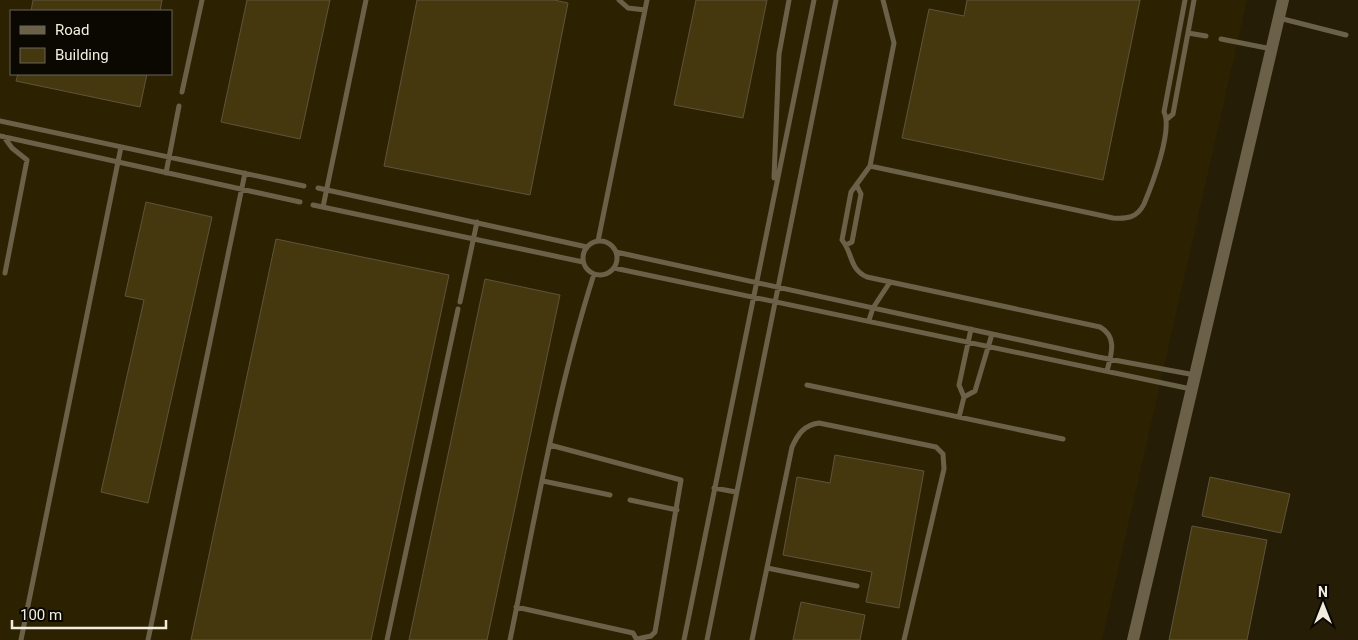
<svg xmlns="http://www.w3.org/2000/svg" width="1358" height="640" viewBox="0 0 1358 640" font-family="Roboto,sans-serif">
<rect width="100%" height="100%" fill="#251d06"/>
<path fill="#2c2202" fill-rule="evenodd" d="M0,0h1247l-145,640h-1102zM11,11h160v63h-160z"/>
<path fill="#46380e" stroke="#5e543c" d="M33,0h129l-2,11h-129z
M247,0h83l-30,139 -79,-17z
M417,0h137l14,3 -38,192 -146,-29z
M696,0h71l-24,118 -69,-13z
M967,0h173l-37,180 -201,-42 27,-129 35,7z
M18,74h129l-7,33 -124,-26z
M146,202l66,15 -64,286 -47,-11 43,-192 -19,-4z
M276,239l173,36 -78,365h-180z
M485,279l75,16 -73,345h-78z
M835,455l89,16 -25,137 -33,-6 6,-30 -89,-17 14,-78 33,6z
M1210,477l80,17 -9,39 -79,-17z
M1192,526l75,14 -20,100h-78z
M801,602l64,13 -5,25h-67z"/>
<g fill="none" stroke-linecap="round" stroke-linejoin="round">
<path stroke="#6b6148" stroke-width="5" d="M619,0l9,8 17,2
M883,0l11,43 -24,123 -19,26 -9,48c11,13 7,29 25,37l233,50c18,10 11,28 7,44
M1279,18l67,17
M1188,33l18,3
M1221,39l51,10
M182,92l20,-92
M1167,119l6,-5 21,-114
M0,121l304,65
M0,136l300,66
M4,137l8,11 15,12 -22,113
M870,166l243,52c14,1 24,0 31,-14 8,-19 29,-74 20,-92l21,-112
M166,173l13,-67
M774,178l5,-124 10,-54
M318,188l269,59
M313,205l270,57
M323,207l43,-207
M583 258a17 17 0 1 1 34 0a17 17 0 1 1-34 0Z
M598,241l49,-241
M846,245l6,-3 9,-48 -4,-8
M616,252l482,105 97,18
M614,268l577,121
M460,302l17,-80
M869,320l4,-12 17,-26
M807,385l256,54
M964,397l11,-6 17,-57
M959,417l5,-20 -5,-12 12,-56
M550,445l131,35 -26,152 -4,4 -14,3
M543,481l67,14
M714,488l22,4
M630,500l47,10
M767,568l90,18
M516,607l117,26 4,7
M21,640l100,-493
M148,640l97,-467
M387,640l71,-331
M510,640c25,-122 46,-247 84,-366
M684,640l130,-640
M707,640l129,-640
M752,640l40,-193c6,-13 12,-22 27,-24l117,24 7,7 1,15 -40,171"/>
<path stroke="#6b6148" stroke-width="12" d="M1133,640l150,-640"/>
</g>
<rect x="10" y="10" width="162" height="65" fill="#0b0802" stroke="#67645a"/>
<rect x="20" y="26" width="25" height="8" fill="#6b6148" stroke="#67645a"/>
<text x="55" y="35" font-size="15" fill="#f2eddf">Road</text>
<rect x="20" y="48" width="25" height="15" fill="#46380e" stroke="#67645a"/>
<text x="55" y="60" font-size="15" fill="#f2eddf">Building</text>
<g transform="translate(1323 605)" stroke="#0b0802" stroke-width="4" paint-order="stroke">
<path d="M0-4L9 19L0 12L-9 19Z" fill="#f2eddf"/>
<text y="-8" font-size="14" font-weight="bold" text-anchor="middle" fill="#f2eddf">N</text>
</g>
<path d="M12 620v8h154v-8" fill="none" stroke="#f2eddf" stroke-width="2.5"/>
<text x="20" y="620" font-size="15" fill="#f2eddf" stroke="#0b0802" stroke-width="4" paint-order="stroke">100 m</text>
</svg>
